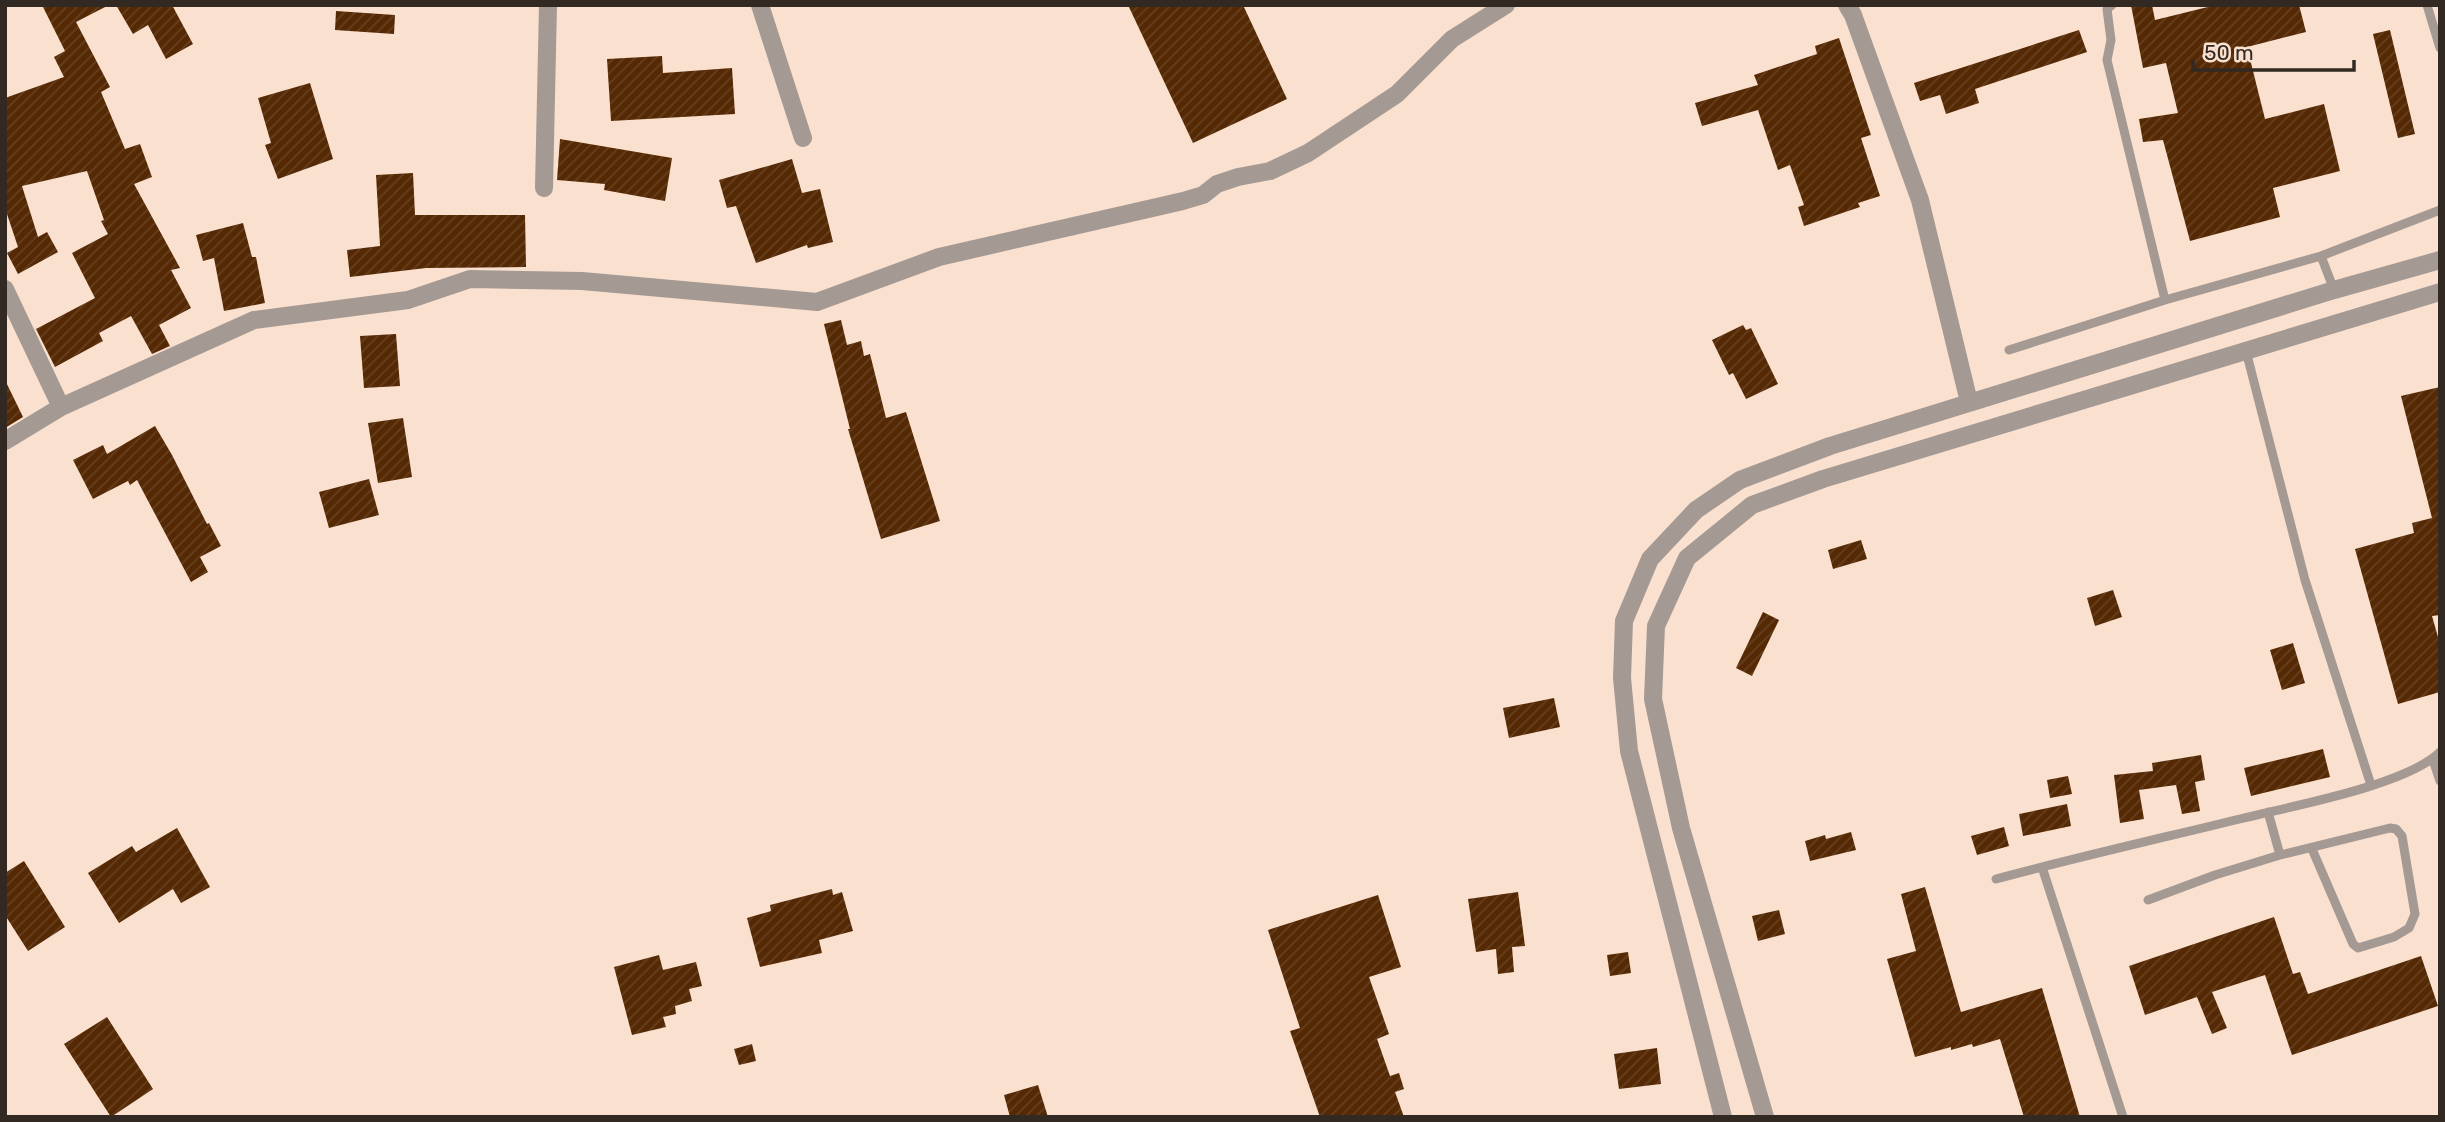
<svg xmlns="http://www.w3.org/2000/svg" width="2445" height="1122" font-family="Rubik,sans-serif">
<style>
.building{fill:url(#building-hatch)}
.lines{fill:none;stroke-linecap:round;stroke-linejoin:round}
.lane{stroke:#a49993;stroke-width:9}
.street{stroke:#a49993;stroke-width:18}
</style>
<defs>
<pattern id="building-hatch" width="6" height="6" patternUnits="userSpaceOnUse" patternTransform="scale(1.75)"><rect width="6" height="6" fill="#552904"/><path d="M-1 1l2-2M0 6l6-6M5 7l2-2" fill="none" stroke="#654020"/></pattern>
</defs>
<rect width="100%" height="100%" fill="#fae0cf"/>
<!-- building -->
<path class="building" d="M42 5H109L76 22 110 87 101 92 125 149 140 144 152 177 134 184 180 268 171 270 191 308 159 325 170 346 152 354 131 316 99 333 103 341 55 367 36 329 95 298 72 253 108 234 101 221 104 220 87 171 22 186 38 237 47 232 58 252 18 274 7 253 18 247 5 208V98L64 77 54 57 65 51Z
M116 5H172L193 44 166 59 148 25 133 34Z
M1128 5H1243L1287 99 1193 143Z
M2131 5H2152L2155 20 2216 5H2299L2306 32 2247 47 2265 119 2324 104 2340 171 2273 188 2280 217 2190 241 2163 140 2143 142 2139 119 2178 113 2166 63 2143 68Z
M336 11 395 15 394 34 335 30Z
M2079 30 2087 52 1975 89 1979 103 1946 114 1940 95 1920 101 1914 83Z
M2390 30 2415 134 2398 138 2373 34Z
M1839 38 1871 135 1861 138 1880 196 1858 203 1860 207 1804 226 1798 207 1804 205 1790 165 1778 170 1758 110 1702 126 1695 103 1758 85 1754 75 1817 54 1815 46Z
M662 56 663 73 732 68 735 114 611 121 607 59Z
M310 83 333 159 278 179 265 145 271 143 258 98Z
M560 139 672 158 665 201 604 190 605 184 557 180Z
M792 159 802 193 820 189 833 242 808 248 807 245 756 263 736 206 727 208 719 180Z
M413 173 415 215H525L526 267 426 268 350 277 347 250 380 246 376 175Z
M243 223 252 257H256L265 303 224 311 214 258 203 261 196 235Z
M841 320 847 345 861 341 864 356 870 354 886 418 906 412 940 521 881 539 848 429H850L824 324Z
M1743 325 1746 330 1751 328 1778 384 1746 399 1733 373 1729 375 1712 340Z
M396 334 400 386 364 388 360 336Z
M5 380 23 417 5 428Z
M2440 387V615L2432 616 2440 644V692L2398 704 2355 549 2414 533 2412 523 2432 518 2401 396Z
M403 418 412 477 378 483 368 423Z
M155 426 172 455 207 524 209 523 221 546 200 557 208 572 191 582 137 480 130 485 128 481 93 499 73 460 103 445 107 454Z
M369 479 379 515 329 528 319 492Z
M1861 540 1867 559 1833 569 1828 550Z
M2113 590 2122 617 2095 626 2087 598Z
M1763 612 1779 620 1752 676 1736 668Z
M2293 643 2305 683 2282 690 2270 650Z
M1554 698 1560 727 1509 738 1503 708Z
M2323 749 2330 777 2251 796 2244 768Z
M2201 755 2205 780 2195 782 2200 811 2182 814 2176 785 2139 790 2144 819 2120 823 2114 775 2153 771 2152 763Z
M2068 776 2072 794 2050 798 2047 780Z
M2067 804 2071 826 2023 836 2019 814Z
M2004 827 2009 846 1977 855 1971 836Z
M177 828 210 887 181 903 173 889 119 923 88 873 132 846 136 852Z
M1851 832 1856 850 1810 861 1805 841 1825 835 1826 839Z
M24 861 65 927 28 951 5 915V873Z
M1925 887 1961 1012 2042 988 2080 1117H2024L2000 1039 1973 1047 1972 1044 1951 1050V1047L1915 1057 1887 959 1916 951 1901 894Z
M832 889 833 895 842 892 853 931 819 940 822 953 760 967 747 918 771 911 770 905Z
M1518 892 1525 946 1512 947 1514 972 1498 974 1496 949 1476 952 1468 899Z
M1378 895 1401 967 1369 977 1389 1034 1377 1039 1390 1076 1399 1073 1404 1089 1395 1092 1404 1117H1320L1290 1031 1300 1028 1268 930Z
M1779 910 1785 934 1758 941 1752 916Z
M2274 917 2293 974 2300 972 2308 994 2421 956 2438 1006 2292 1055 2265 975 2212 992 2227 1028 2212 1034 2197 997 2145 1015 2129 966Z
M1628 952 1631 973 1610 976 1607 955Z
M659 955 663 970 696 962 702 986 689 989 692 1001 675 1006 676 1014 663 1017 666 1027 632 1035 614 967Z
M107 1017 153 1089 111 1117 64 1044Z
M752 1044 756 1061 739 1065 734 1049Z
M1657 1048 1661 1084 1619 1089 1614 1054Z
M1038 1085 1048 1117H1010L1004 1095Z"/>
<g class="lines">
<!-- lane -->
<path class="lane" d="M2112 5 2107 9 2111 40 2107 60 2165 300 2321 256 2334 290
M2427 5 2440 48
M2321 256 2440 210
M2009 350 2165 300
M2246 351 2305 580 2371 785
M2433 760 2440 781
M2268 812 2280 855 2390 828 2396 829 2402 836 2415 914 2409 928 2394 937 2358 948 2353 944 2312 849
M2042 867 2123 1117
M1996 879C2078 857 2162 838 2244 818 2292 806 2407 785 2440 752
M2148 900 2215 875 2280 855"/>
<!-- street -->
<path class="street" d="M760 5 803 138
M1847 5 1853 15 1920 200 1969 402
M544 188 548 5
M5 289 61 407 254 320 408 300 470 279 582 281 817 302 939 257 1183 201 1203 195 1217 184 1238 177 1270 171 1308 153 1397 94 1452 39 1506 5
M5 441 61 407
M1723 1117 1629 751 1622 678 1624 621 1650 559 1696 510 1740 480 1830 446 2334 290 2440 260
M1765 1117 1681 828 1653 699 1656 626 1687 558 1752 505 1823 479 2440 292"/>
</g>
<!-- border -->
<rect width="2445" height="1122" fill="none" stroke="#322923" stroke-width="14"/>
<!-- scale -->
<path d="M2193 60v10h161v-10" fill="none" stroke="#322923" stroke-width="3.5"/>
<text x="2204" y="60" font-size="21" fill="#322923" stroke="#fae0cf" stroke-width="5" paint-order="stroke">50 m</text>
</svg>
